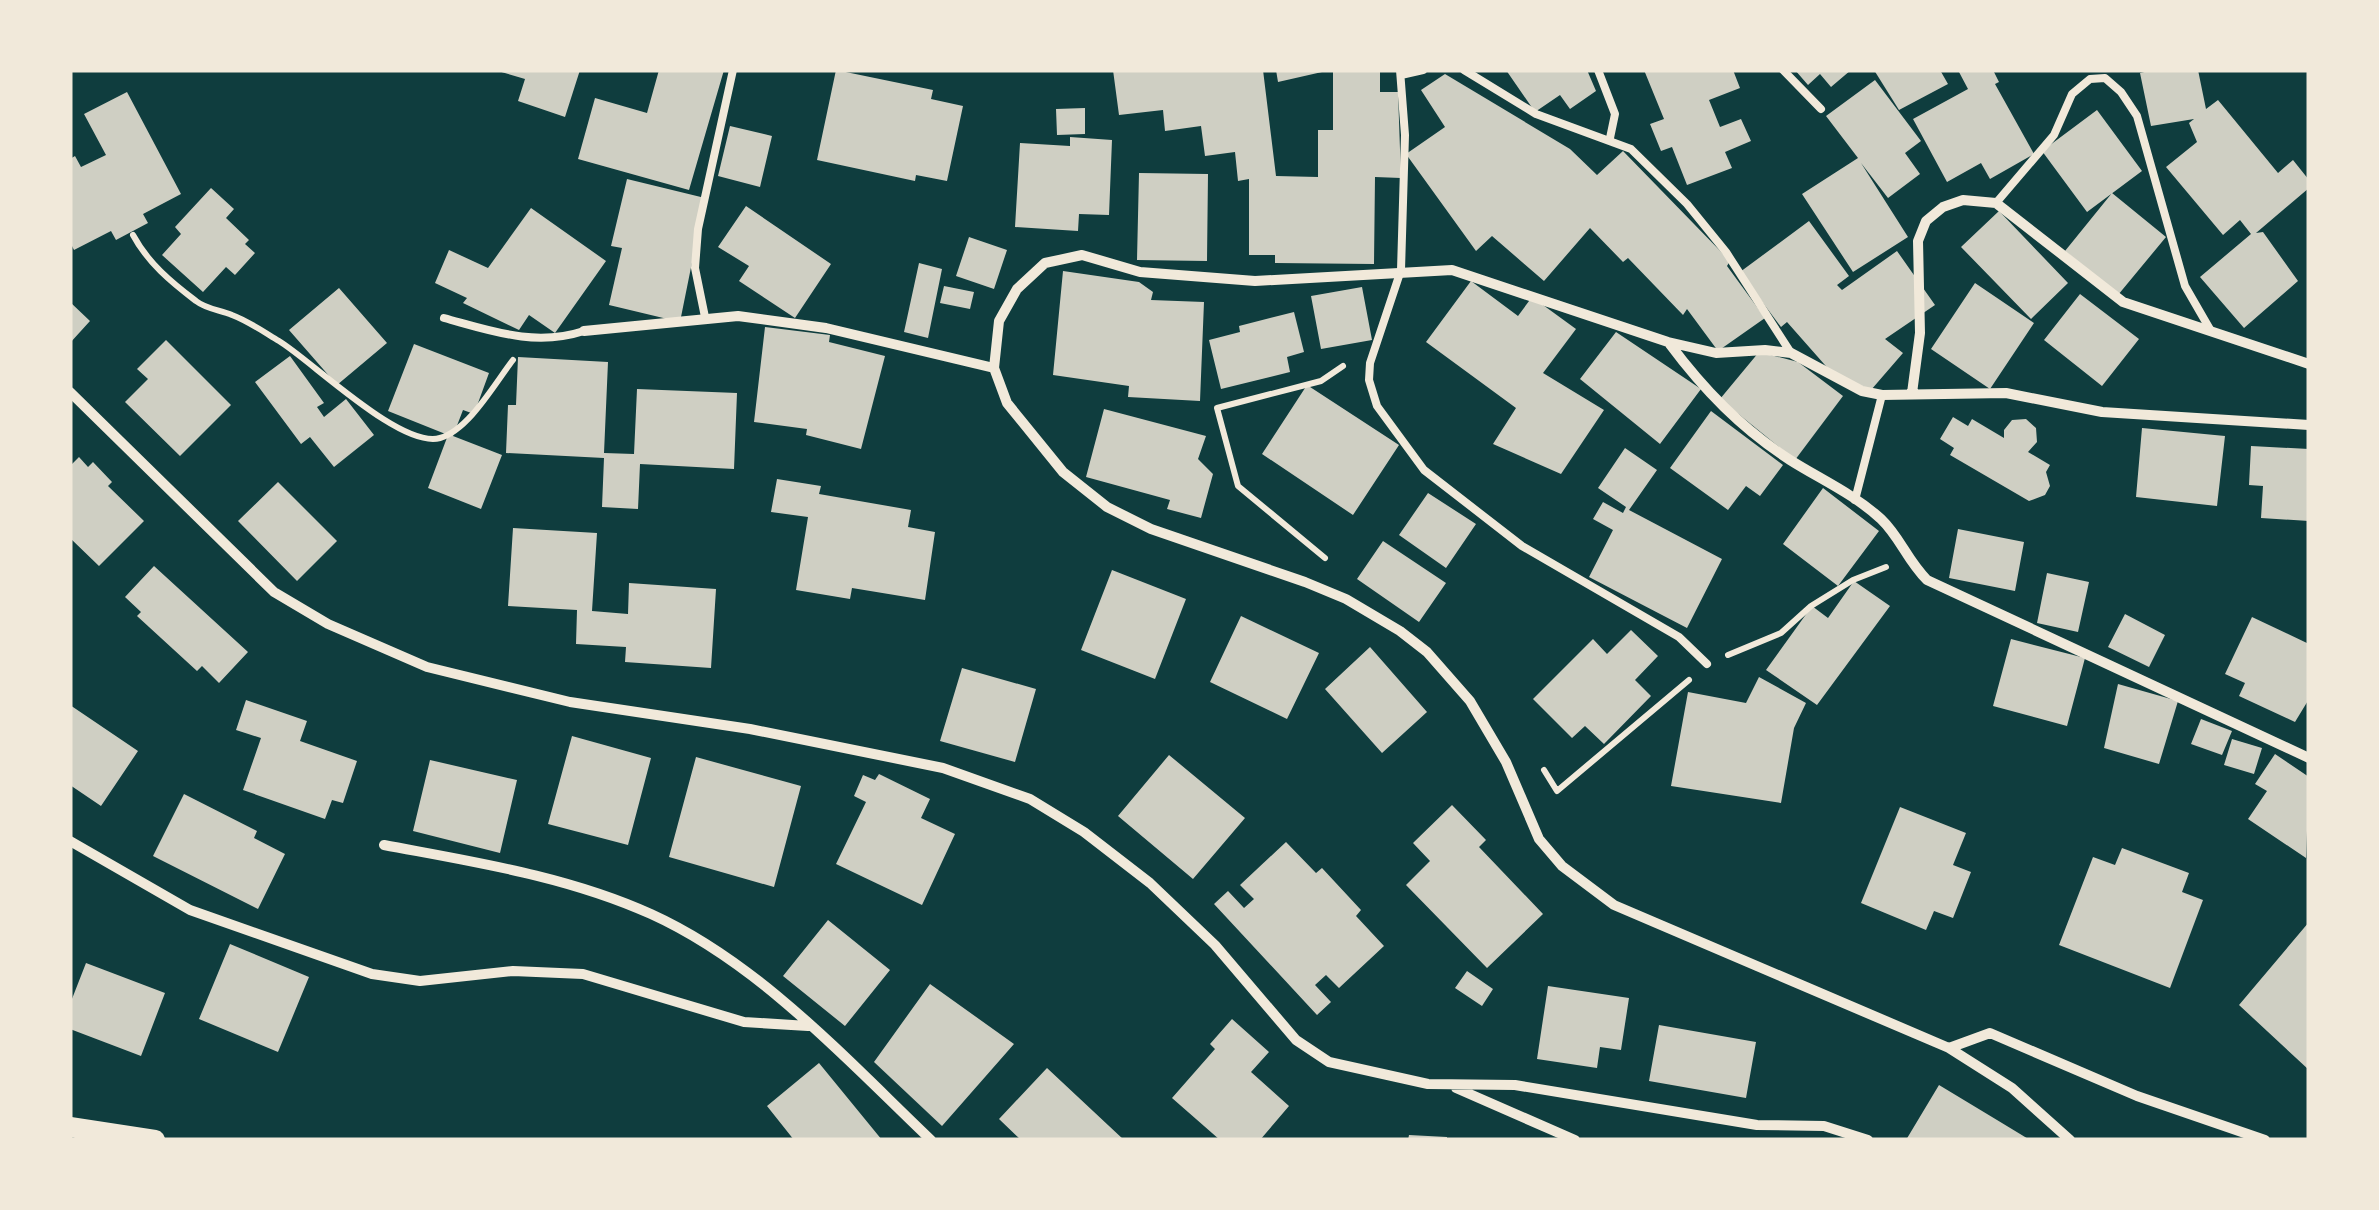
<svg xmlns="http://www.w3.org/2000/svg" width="2379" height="1210" font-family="'PT Sans',sans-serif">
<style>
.building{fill:#cfcfc3}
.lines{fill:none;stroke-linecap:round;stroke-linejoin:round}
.path{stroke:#f1e9da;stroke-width:6}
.service{stroke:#f1e9da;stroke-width:8}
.minor{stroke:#f1e9da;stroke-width:10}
.secondary{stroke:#f1e9da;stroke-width:20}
</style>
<rect width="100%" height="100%" fill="#0f3d3e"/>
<!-- building -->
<path class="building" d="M580 70 565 117 518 101 525 79 498 71Z
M659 70H724L689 190 578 159 595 98 647 113Z
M836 70 933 90 931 99 963 106 947 181 916 175 915 181 817 160Z
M1113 70H1263L1276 176 1318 177V130H1333V70L1380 71V92H1398L1401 178 1375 177 1374 264 1275 263V255H1249V179L1238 181 1235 152 1205 156 1201 126 1165 131 1163 110 1119 115Z
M1276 70H1322V72L1278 82Z
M1506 70H1587L1596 91 1570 109 1560 95 1535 112Z
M1644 70H1733L1740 88 1709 100 1720 127 1741 119 1751 141 1725 152 1732 168 1687 185 1672 147 1661 151 1650 124 1664 119Z
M1795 70H1851L1831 87 1820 74 1808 85Z
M1874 70H1940L1948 84 1899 110Z
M1964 70H1993L1999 82 1995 84 2034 154 1990 179 1981 163 1947 182 1913 119 1968 89 1959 72Z
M2153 70H2198L2206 109 2218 100 2278 173 2293 160 2309 180V188L2256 233 2263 232 2298 281 2244 328 2200 277 2251 234 2240 220 2223 235 2166 167 2197 142 2189 123 2194 119 2151 126 2140 73Z
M1445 74 1570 149 1597 175 1623 151 1730 261 1727 266 1765 318 1718 351 1687 309 1683 315 1628 258 1623 262 1590 228 1544 281 1492 236 1476 251 1406 154 1445 127 1421 90Z
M1875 80 1921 141 1905 153 1920 174 1888 198 1861 163 1908 237 1853 272 1802 194 1858 158 1826 116Z
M127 92 181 194 143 214 148 223 116 240 111 231 74 250 70 242V159L75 156 81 167 106 155 84 114Z
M1085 108V134L1057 135 1056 109Z
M2097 110 2142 171 2087 212 2042 151Z
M730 126 772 136 760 187 718 176Z
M1070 137 1112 140 1109 215 1079 214 1078 231 1015 227 1020 143 1070 146Z
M1139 173 1208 174 1207 261 1137 260Z
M627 179 705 198 680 322 609 305 622 248 611 246Z
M211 188 234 209 226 218 249 240 245 244 255 253 235 275 226 267 203 292 162 255 181 234 175 227Z
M2112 193 2166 237 2118 295 2065 251Z
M746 206 831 264 795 318 739 281 749 266 718 247Z
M531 208 606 261 555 333 529 315 519 330 463 303 467 298 435 283 449 250 488 268Z
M1999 211 2068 283 2031 319 1961 247Z
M1809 221 1849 276 1837 285 1842 290 1897 251 1935 305 1885 339 1903 353 1871 390 1832 373 1787 322 1781 327 1740 272Z
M969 237 1007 250 994 289 956 276Z
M919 263 942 269 928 338 904 332Z
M1063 271 1139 282 1153 292 1151 300 1204 302 1200 401 1128 397 1129 386 1053 375Z
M1471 281 1518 316 1532 297 1576 329 1543 373 1604 410 1561 474 1493 444 1516 408 1426 342Z
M1975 283 2034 323 1990 389 1931 349Z
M944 286 974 292 970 309 940 303Z
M1362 287 1372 340 1321 349 1311 296Z
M339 288 387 343 337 385 289 330Z
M2080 294 2139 339 2102 386 2044 340Z
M70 302 90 321 70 343Z
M1294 312 1304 352 1287 357 1290 372 1221 389 1209 340 1240 332 1239 326Z
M765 327 830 335 829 342 885 356 861 449 806 435 807 429 754 422Z
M1616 332 1701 389 1660 444 1580 379Z
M166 340 231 405 180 456 125 402 148 379 137 369Z
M414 344 489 373 474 414 463 410 453 436 502 455 481 509 428 488 448 435 388 411Z
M1759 352 1798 362 1843 396 1795 460 1720 399Z
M290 356 324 403 317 407 324 417 346 399 374 435 334 467 310 437 301 444 255 382Z
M518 357 608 362 604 453 634 454 637 389 737 393 734 469 640 464 638 509 602 507 604 458 506 453 508 405H516Z
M1307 385 1399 445 1353 515 1262 454Z
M1104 409 1206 436 1198 459 1213 474 1201 518 1167 509 1170 500 1086 477Z
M1711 411 1783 465 1760 496 1746 486 1728 510 1670 468Z
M1953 417 1968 426 1972 419 2004 438V430L2012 420 2026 419 2036 428 2037 442 2028 452 2050 465 2046 472 2050 486 2045 495 2029 501 1950 455 1954 448 1940 439Z
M2142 428 2225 436 2217 506 2136 497Z
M2251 446 2309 449V521L2261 518 2263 486 2249 485Z
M1625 448 1657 470 1629 510 1722 559 1687 628 1589 577 1613 530 1593 519 1603 502 1623 513 1626 507 1598 488Z
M79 457 88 467 93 462 112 482 108 486 144 521 99 566 70 538V466Z
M777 479 821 486 819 494 911 510 908 527 935 532 925 600 852 588 850 599 796 590 808 517 771 512Z
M278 482 337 541 297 581 238 521Z
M1823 488 1879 531 1838 586 1783 544Z
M1428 493 1476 524 1446 568 1399 535Z
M513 528 597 533 592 611 628 614 629 583 716 589 711 668 625 662 626 647 576 644 577 610 508 606Z
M1958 529 2024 542 2015 591 1949 578Z
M1383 541 1446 583 1419 622 1357 579Z
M154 566 248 652 219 683 202 666 197 671 137 616 141 612 125 597Z
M1112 570 1186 599 1155 679 1081 650Z
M2047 573 2089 582 2078 632 2037 623Z
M1854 581 1890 606 1817 705 1766 670 1812 606 1828 618Z
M2125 614 2165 635 2149 667 2108 647Z
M1241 616 1319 653 1287 719 1210 682Z
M2252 617 2309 644V699L2295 722 2239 696 2245 683 2225 674Z
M1631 630 1658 656 1635 680 1651 696 1604 744 1585 726 1572 738 1533 699 1593 639 1607 654Z
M2011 639 2085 658 2067 726 1993 706Z
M1370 647 1427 712 1382 753 1325 689Z
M962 668 1036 689 1015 762 940 741Z
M1759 677 1806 703 1794 728 1781 803 1671 786 1688 692 1746 703Z
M2118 684 2178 701 2159 764 2104 748Z
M246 700 307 721 300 741 357 761 343 803 332 800 325 819 243 790 261 738 236 730Z
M70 705 138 751 101 806 70 785Z
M2201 719 2232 731 2222 755 2191 744Z
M572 736 651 758 628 845 548 824Z
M2232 739 2262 748 2254 774 2224 765Z
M2275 754 2309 777 2306 858 2248 819 2267 791 2255 784Z
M1169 755 1245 818 1193 879 1118 816Z
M696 757 801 786 774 887 669 857Z
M430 760 517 780 500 853 413 831Z
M879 774 930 799 921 818 955 834 922 905 836 864 866 802 854 796 863 775 875 780Z
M184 794 257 831 254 838 285 854 258 909 153 856Z
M1452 805 1486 840 1479 847 1543 914 1487 968 1406 885 1430 861 1413 843Z
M1900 807 1966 833 1953 865 1971 872 1953 918 1934 911 1926 930 1861 903Z
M1286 842 1316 873 1322 868 1361 910 1356 916 1384 946 1339 988 1326 975 1315 985 1331 1002 1317 1015 1214 904 1228 891 1244 908 1254 899 1240 885Z
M2122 848 2189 873 2182 892 2203 900 2170 988 2059 945 2093 857 2115 865Z
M828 920 890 970 845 1026 783 976Z
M2309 922V1070L2239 1005Z
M230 944 309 977 278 1052 199 1019Z
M86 963 165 993 141 1056 70 1029V1004Z
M1467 971 1493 989 1482 1006 1455 988Z
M930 984 1014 1044 942 1126 874 1062Z
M1548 986 1629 998 1621 1050 1600 1047 1597 1068 1537 1059Z
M1232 1019 1269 1052 1251 1072 1289 1106 1260 1140H1220L1172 1098 1215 1049 1210 1044Z
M1659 1025 1756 1042 1746 1098 1649 1081Z
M819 1063 882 1140H794L767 1106Z
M1047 1068 1124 1140H1021L999 1119Z
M1939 1085 1997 1120 2030 1140H1906Z
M1409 1135 1447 1137V1140H1408Z"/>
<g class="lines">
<!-- path -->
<path class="path" d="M133 235C148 263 171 282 196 301 206 309 220 310 232 315 248 321 264 332 279 341 312 361 401 449 440 438 469 430 495 383 513 360
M1325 558 1238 486 1217 408 1321 381 1343 366
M1728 655 1781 633 1811 606 1853 580 1886 567
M1544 770 1557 791 1689 680"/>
<!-- service -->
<path class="service" d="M1400 70 1405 135 1401 270 1370 363 1369 380 1377 406 1424 470 1522 546 1679 637 1707 664
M1464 70 1536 114 1631 149 1687 204 1726 252 1791 353
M1598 70 1615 114 1610 138
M1783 70 1821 109
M1401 75 1423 70
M1996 203 2054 135 2072 94 2090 79 2105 78 2121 92 2137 116 2185 286 2211 331
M705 317 695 268 698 229 733 70
M444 318C492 331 535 347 584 331
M1855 500 1882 395"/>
<!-- minor -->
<path class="minor" d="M584 331 738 316 826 328 994 368
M1669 343C1704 390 1741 428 1790 460 1820 479 1854 494 1881 519 1900 537 1907 560 1927 580L2309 758
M70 392 274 592 328 624 427 667 570 702 750 729 943 768 1030 799 1084 832 1150 883 1215 945 1296 1040 1329 1062 1428 1084 1515 1085 1757 1125 1824 1126 1868 1140
M1912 393 1920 333 1918 241 1926 221 1943 207 1963 200 1996 203 2123 302 2309 364
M70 841 190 910 372 974 420 981 513 971 583 974 744 1022 808 1026
M384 845C474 862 567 876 651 914 759 963 846 1059 931 1140
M1949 1048 1990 1033 2137 1096 2265 1140
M1456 1088 1575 1140
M2070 1140 2012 1088 1949 1048 1614 905 1562 866 1539 839 1506 762 1470 701 1427 652 1400 631 1346 599 1305 582 1151 529 1107 507 1063 472 1007 403 994 368 999 321 1017 289 1045 263 1082 255 1140 272 1255 281 1452 270 1668 342 1716 353 1765 350 1791 353 1862 391 1882 395 2006 393 2102 412 2309 425"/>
<!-- secondary -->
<path class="secondary" d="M70 1127 155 1140"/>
</g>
<!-- border -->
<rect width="2379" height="1210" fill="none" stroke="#f1e9da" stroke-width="145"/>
</svg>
